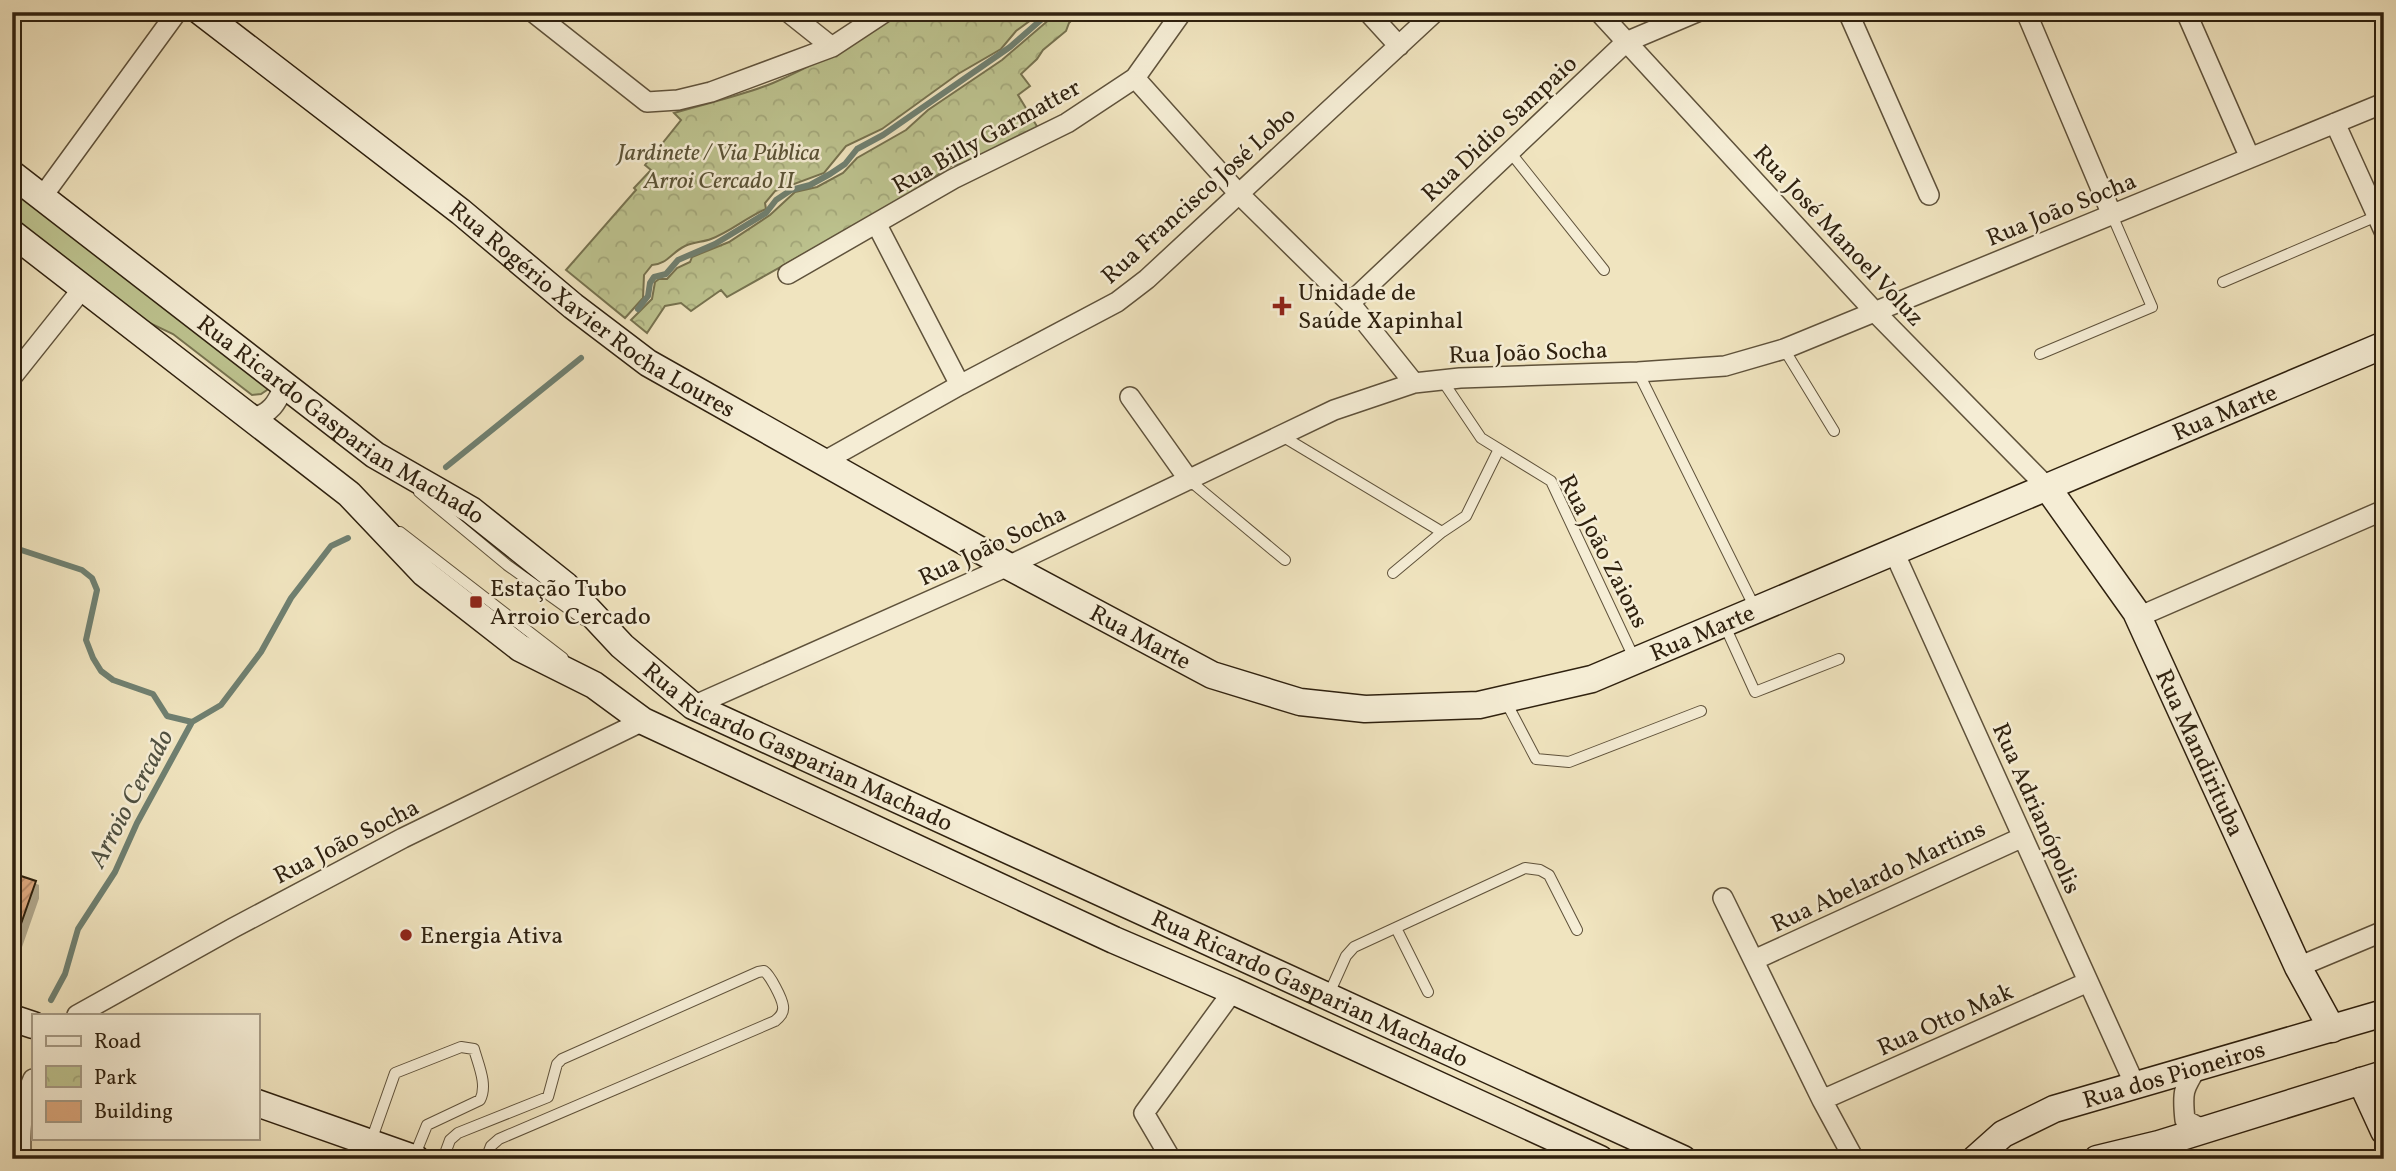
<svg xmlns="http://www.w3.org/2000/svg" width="2396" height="1171" font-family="Vollkorn,serif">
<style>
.grass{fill:#bdc38f;stroke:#76724f;stroke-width:2}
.park{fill:url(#park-crowns);stroke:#76724f;stroke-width:2}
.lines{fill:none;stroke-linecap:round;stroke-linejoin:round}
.stream{stroke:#6f8071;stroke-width:6}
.building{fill:url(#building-hatch);stroke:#2f210f;stroke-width:2;filter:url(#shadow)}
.lane-casing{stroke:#5f523b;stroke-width:12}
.street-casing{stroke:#5f523b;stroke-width:22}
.secondary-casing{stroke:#2f210f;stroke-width:29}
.lane{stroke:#f5edd5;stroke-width:10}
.street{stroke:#f5edd5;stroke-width:19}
.secondary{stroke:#f5edd5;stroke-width:26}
.poi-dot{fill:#8f2418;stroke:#f5edd5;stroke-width:2.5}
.labels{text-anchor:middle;stroke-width:5;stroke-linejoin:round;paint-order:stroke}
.street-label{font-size:24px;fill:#2f210f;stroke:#f5edd5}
.park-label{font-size:24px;font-style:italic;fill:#5a5235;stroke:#f5edd5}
.poi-label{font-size:24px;fill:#2f210f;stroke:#f5edd5;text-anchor:start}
.water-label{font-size:26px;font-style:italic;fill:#4f5040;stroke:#f5edd5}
</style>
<defs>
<pattern id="park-crowns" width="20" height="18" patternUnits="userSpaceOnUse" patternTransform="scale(1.75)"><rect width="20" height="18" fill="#bdc38f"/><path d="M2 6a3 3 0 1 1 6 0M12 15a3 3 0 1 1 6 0" fill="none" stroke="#a3a77a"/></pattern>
<pattern id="building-hatch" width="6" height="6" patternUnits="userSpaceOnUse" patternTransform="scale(1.75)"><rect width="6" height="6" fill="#dda97f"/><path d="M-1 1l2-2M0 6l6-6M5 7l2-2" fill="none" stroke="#b48966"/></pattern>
<filter id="shadow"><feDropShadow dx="6" dy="6" stdDeviation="0" flood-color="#0004"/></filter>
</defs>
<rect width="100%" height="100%" fill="#f0e4bf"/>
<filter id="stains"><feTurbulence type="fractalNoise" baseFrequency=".00286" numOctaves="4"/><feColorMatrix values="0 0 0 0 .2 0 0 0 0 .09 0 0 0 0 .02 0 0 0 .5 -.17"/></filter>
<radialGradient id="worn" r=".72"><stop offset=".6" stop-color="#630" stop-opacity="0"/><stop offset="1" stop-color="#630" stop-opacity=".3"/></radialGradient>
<!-- grass -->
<path class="grass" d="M12 189 267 387V390L261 394 252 395 173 334 137 317 12 220Z"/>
<!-- park -->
<path class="park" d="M900 12H1042L1016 31 1001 49 958 74 882 129 846 146 824 173 775 191 765 203 766 209C747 217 730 232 711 239 703 242 694 242 685 246 672 252 666 265 652 265L644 275 643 298 625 318 566 270 636 190 634 188 651 170 645 165 681 120 674 113C707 103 741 96 773 83 818 64 859 39 900 12Z
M1058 12H1079L1069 23 1066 31 1043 50 1037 59 1021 74 1030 86 1018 95 1038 128 962 164 953 165 893 204 727 297 721 290 691 311 681 303 665 306 647 333 631 320 652 299 655 282 659 279H667L677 268 690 262 692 257 729 242 770 215 795 192 817 187 843 173 857 158 906 130 928 110 1002 60Z"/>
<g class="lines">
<!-- stream -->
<path class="stream" d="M638 309 648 296 650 283 654 277 666 274 678 260 715 244 766 213 776 200 791 190 810 185 830 174 845 164 857 149 883 135 1010 47 1050 12
M446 467 581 358
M12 547 82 570 92 578 97 590 86 640 93 658 101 671 113 680 153 694 167 716 192 722
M51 1000 65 974 78 929 115 872 137 823 192 722 221 705 261 652 291 598 331 546 348 538"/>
</g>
<!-- building -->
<path class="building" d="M12 873 36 881 15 941H12Z"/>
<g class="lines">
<!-- lane casing -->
<g class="lane-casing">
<path id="lane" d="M1510 152 1604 270
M2223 282 2377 216
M1784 349 1834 431
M2040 354 2152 307 2112 215
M1638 372 1756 610
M1442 380 1481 438 1551 481 1635 660
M1282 436 1442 532
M1189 480 1285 560
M419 492 507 565 584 620
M400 532 563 658
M1393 573 1442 532 1466 516 1499 449
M1724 624 1755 692 1839 659
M1505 700 1536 759 1569 762 1701 711
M1396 928 1428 992
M1328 996 1346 956 1354 947 1525 868 1540 870 1549 875 1577 930
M371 1141 395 1073 461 1047 474 1049C478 1064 488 1085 480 1100L427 1125 414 1157
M443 1159 450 1140 458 1133 548 1097 557 1064 562 1059 758 972 764 971C770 975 782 998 783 1006 784 1013 780 1017 775 1021L499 1139 491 1146 486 1159"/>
</g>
<!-- street casing -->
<g class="street-casing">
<path id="street" d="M533 12 647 102 678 100 711 92 832 47 885 12
M788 12 832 47
M1368 12 1399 46
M1599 12 1875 312 2047 487
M1848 12 1929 195
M2026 12 2112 215
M2186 12 2250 158
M1135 78 1239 194 1350 303 1414 383
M2335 123 2384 231
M42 197 177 12
M877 225 960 385
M788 274 953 179 1067 123 1135 78 1182 12
M1350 303 1626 42 1697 12
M12 377 83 288
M1130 397 1189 480
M251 418C271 415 277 402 285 385
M823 462 960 385 1117 302 1147 279 1435 12
M1894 552 2135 1085
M2138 617 2384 510
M693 706 1008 566 1334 410 1414 383 1460 378 1638 372 1725 366 1784 349 2384 103
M1723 898 1822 1100 1854 1159
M1754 960 2023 837
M2298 967 2384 931
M77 1015 233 928 403 838 643 721
M2198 1066C2183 1089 2182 1092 2185 1120L2204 1130
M1822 1100 2088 982
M21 1159C20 1131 21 1105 33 1079
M1171 1159 1144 1113 1233 991"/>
</g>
<!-- secondary casing -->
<g class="secondary-casing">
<g id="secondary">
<path id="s1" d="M201 12 461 212 573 306 648 363 1008 566 1212 675 1300 702 1365 709 1479 705 1592 679 2384 345"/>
<path id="s2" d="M12 174 375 455 471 510 565 585 622 646 693 706 1683 1159"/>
<path d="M12 233 349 494 424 573 520 648 594 685 643 721 1114 940 1233 991 1600 1159"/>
<path id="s3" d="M2047 487 2136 612 2298 967 2332 1029"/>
<path d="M12 1018 33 1025"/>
<path d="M2361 1081 2384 1131"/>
<path d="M257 1103 416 1159"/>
<path id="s4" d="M1975 1159 2003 1134 2054 1109 2384 1013"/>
<path d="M2097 1159 2159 1144 2384 1074"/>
</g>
</g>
<!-- lane -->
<use href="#lane" class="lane"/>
<!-- street -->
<use href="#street" class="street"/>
<!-- secondary -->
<use href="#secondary" class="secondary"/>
</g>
<!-- markers -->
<g class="poi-dot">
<path d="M1278.5 295.5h7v7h7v7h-7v7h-7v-7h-7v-7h7z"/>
<rect x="469" y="595" width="14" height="14" rx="3.5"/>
<circle cx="406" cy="935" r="7"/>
</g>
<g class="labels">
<!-- street labels -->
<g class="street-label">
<text transform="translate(1499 128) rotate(-43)" y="8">Rua Didio Sampaio</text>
<text transform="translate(986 136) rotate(-29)" y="8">Rua Billy Garmatter</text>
<text transform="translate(1198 195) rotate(-42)" y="8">Rua Francisco José Lobo</text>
<text transform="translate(2061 209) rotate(-22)" y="8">Rua João Socha</text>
<text transform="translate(1839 235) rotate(47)" y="8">Rua José Manoel Voluz</text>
<text dy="8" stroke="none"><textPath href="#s1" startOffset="492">Rua Rogério Xavier Rocha Loures</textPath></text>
<text transform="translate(1528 352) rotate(-2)" y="8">Rua João Socha</text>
<text dy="8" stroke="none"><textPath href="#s1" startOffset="2287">Rua Marte</textPath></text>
<text dy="8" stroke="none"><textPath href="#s2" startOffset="411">Rua Ricardo Gasparian Machado</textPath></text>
<text transform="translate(992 545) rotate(-25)" y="8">Rua João Socha</text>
<text transform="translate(1604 551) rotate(63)" y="8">Rua João Zaions</text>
<text dy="8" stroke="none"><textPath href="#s1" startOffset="1720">Rua Marte</textPath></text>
<text dy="8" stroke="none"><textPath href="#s1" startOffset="1132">Rua Marte</textPath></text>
<text dy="8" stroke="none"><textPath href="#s2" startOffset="978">Rua Ricardo Gasparian Machado</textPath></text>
<text dy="8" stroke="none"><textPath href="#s3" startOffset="308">Rua Mandirituba</textPath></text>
<text transform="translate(2037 808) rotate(66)" y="8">Rua Adrianópolis</text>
<text transform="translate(346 841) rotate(-27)" y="8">Rua João Socha</text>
<text transform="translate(1878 876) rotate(-25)" y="8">Rua Abelardo Martins</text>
<text dy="8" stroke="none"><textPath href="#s2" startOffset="1545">Rua Ricardo Gasparian Machado</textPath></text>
<text transform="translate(1945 1019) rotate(-24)" y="8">Rua Otto Mak</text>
<text dy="8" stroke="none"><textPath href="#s4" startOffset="219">Rua dos Pioneiros</textPath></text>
</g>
<!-- park labels -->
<g class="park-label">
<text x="719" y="160">Jardinete / Via Pública<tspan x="719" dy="28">Arroi Cercado II</tspan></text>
</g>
<!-- poi labels -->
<g class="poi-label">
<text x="1298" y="300">Unidade de<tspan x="1298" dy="28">Saúde Xapinhal</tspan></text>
<text x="490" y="596">Estação Tubo<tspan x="490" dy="28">Arroio Cercado</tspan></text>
<text x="420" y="943">Energia Ativa</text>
</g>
<!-- water labels -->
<g class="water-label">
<text transform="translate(130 798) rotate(-62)" y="9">Arroio Cercado</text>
</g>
</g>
<!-- margin -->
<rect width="2396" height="1171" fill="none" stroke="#f0e4bf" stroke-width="42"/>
<rect x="14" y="14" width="2368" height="1143" fill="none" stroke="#2f210f" stroke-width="3.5"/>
<rect x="21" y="21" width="2354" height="1129" fill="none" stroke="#2f210f" stroke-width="2"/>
<!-- legend -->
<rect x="32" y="1014" width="228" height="126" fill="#f5edd5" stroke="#a69b86" stroke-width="2"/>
<rect x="46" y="1036" width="35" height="10" fill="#f5edd5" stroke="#a69b86" stroke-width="2"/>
<text x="94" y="1048" font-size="21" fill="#2f210f">Road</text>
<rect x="46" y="1066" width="35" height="21" fill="url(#park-crowns)" stroke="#a69b86" stroke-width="2"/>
<text x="94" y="1084" font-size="21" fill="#2f210f">Park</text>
<rect x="46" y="1101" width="35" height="21" fill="#dda97f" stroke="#a69b86" stroke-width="2"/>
<text x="94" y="1118" font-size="21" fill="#2f210f">Building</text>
<rect width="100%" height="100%" filter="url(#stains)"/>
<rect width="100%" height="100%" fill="url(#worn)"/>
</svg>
